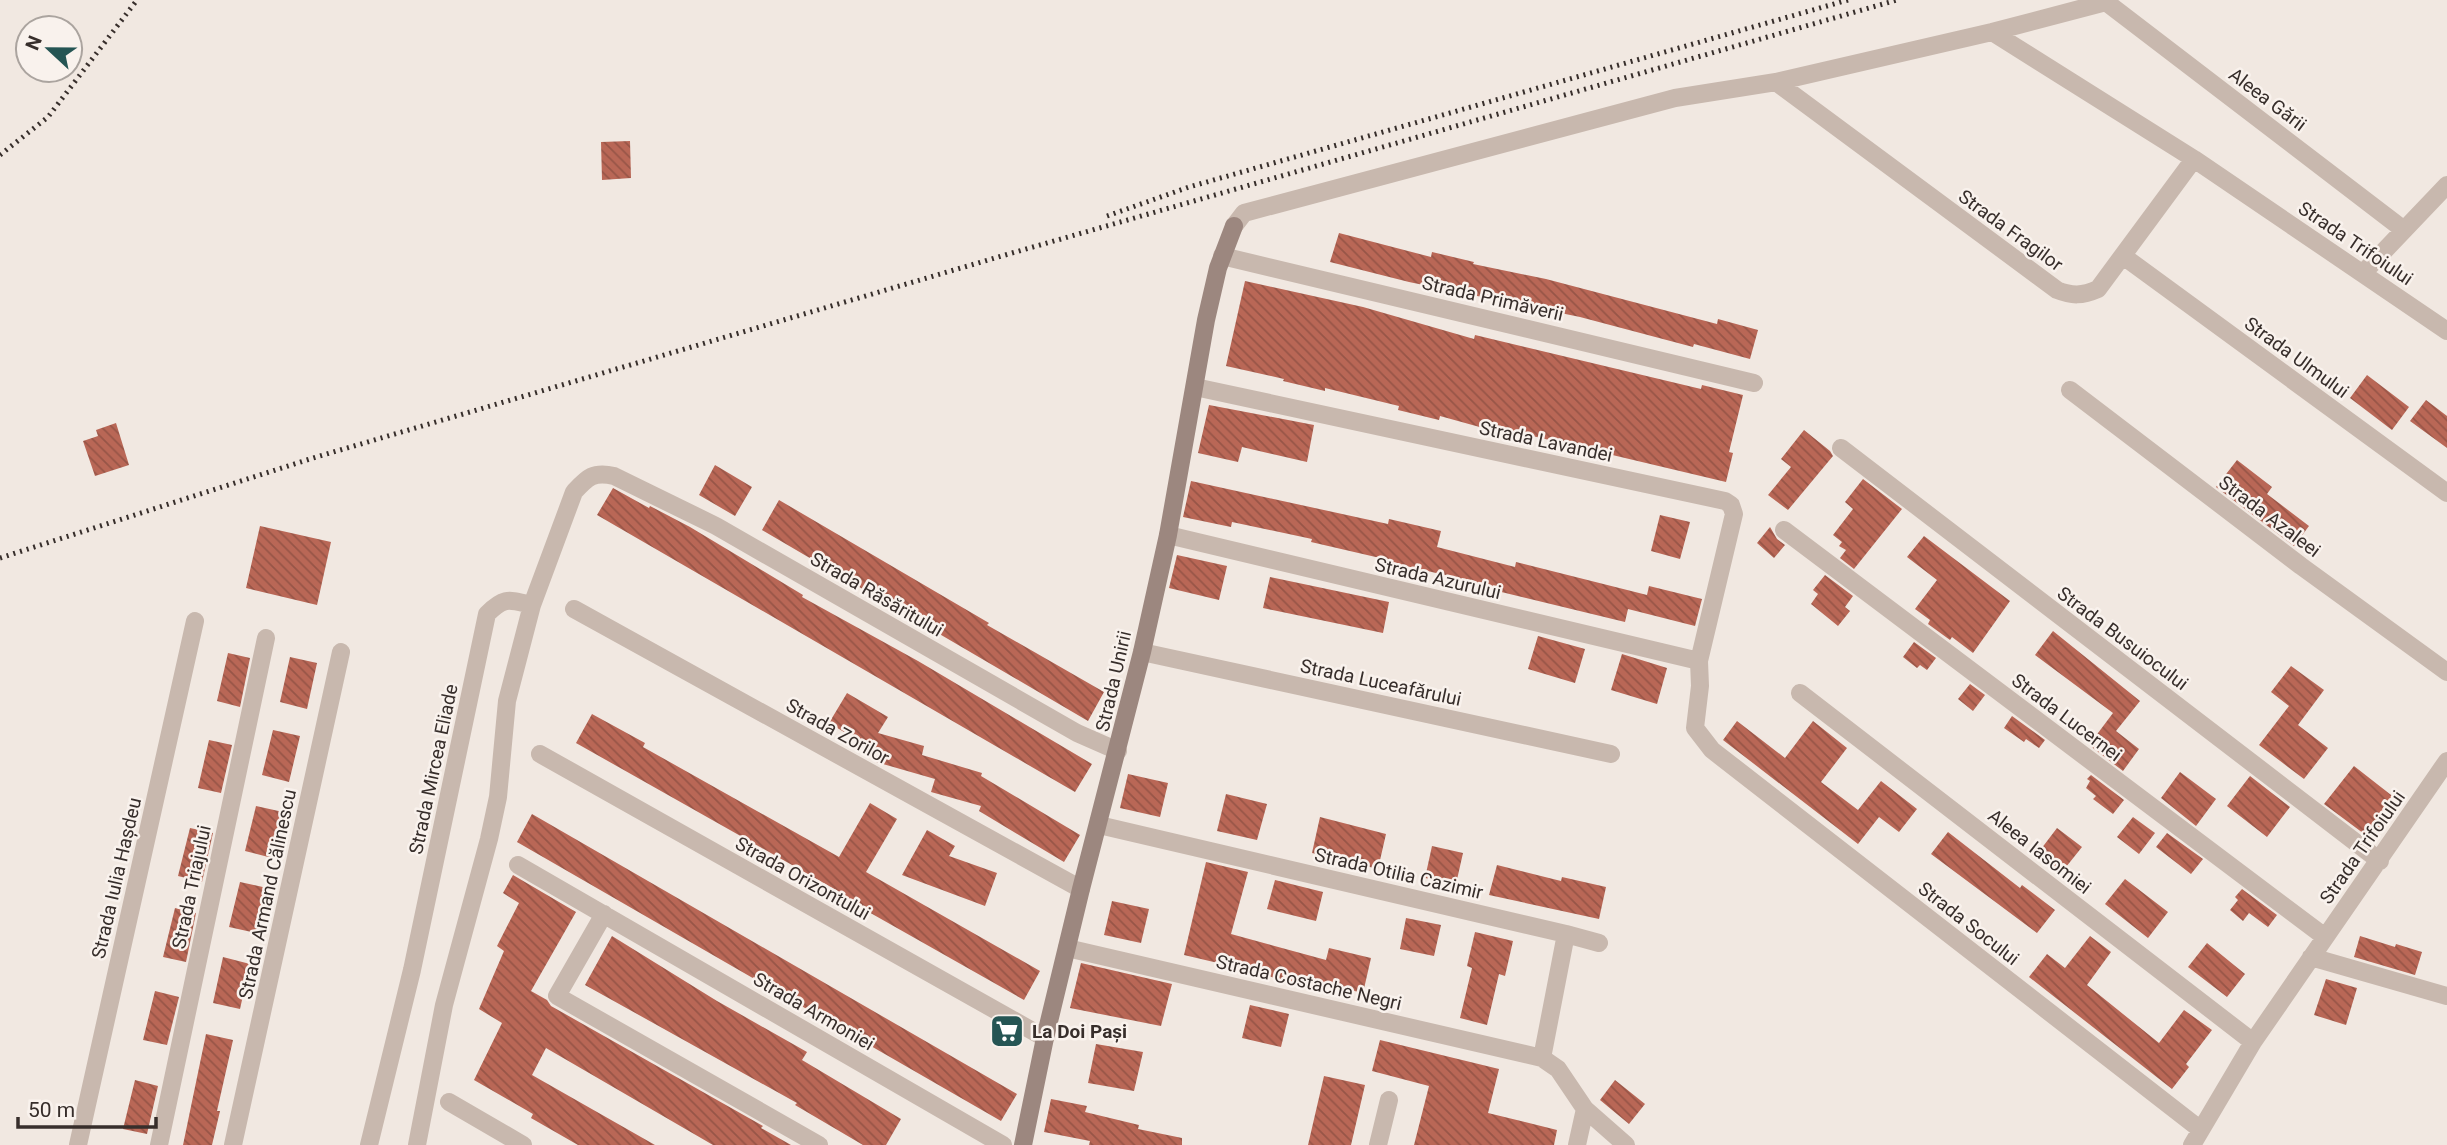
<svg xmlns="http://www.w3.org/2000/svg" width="2447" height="1145" font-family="Roboto,sans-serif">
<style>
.building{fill:url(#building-back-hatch)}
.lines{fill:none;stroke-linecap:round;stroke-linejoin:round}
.street{stroke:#c8b8ae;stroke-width:18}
.secondary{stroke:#9c877f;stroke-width:18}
.rail{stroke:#372e2b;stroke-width:5;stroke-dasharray:2 5;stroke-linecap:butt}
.labels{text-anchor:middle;stroke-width:5;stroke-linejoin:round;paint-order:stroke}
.street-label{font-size:19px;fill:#372e2b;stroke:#f9f2ed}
.poi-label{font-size:19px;font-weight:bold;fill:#372e2b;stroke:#f9f2ed;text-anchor:start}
</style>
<defs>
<pattern id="building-back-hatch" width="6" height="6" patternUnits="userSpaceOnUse" patternTransform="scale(1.75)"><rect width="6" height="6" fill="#b96756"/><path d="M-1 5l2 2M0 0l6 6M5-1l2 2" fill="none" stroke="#975547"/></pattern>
</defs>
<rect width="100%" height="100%" fill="#f1e8e1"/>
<!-- building -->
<path class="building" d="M630 141 631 178 602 180 601 142Z
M1339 233 1431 257 1432 252 1474 262 1473 264 1546 279 1717 324 1718 319 1758 330 1750 359 1694 344 1693 347 1580 317 1409 282 1330 262Z
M1245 281 1363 307 1474 339 1475 335 1701 389 1702 385 1743 395 1729 452 1733 453 1726 482 1495 427 1494 431 1440 416 1439 420 1398 410 1399 406 1325 388V391L1283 381 1284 379 1226 366Z
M2367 375 2409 407 2392 430 2350 398Z
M2426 400 2447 416V448L2410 421Z
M1209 405 1314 425 1307 462 1242 447 1238 462 1198 453Z
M116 423 129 465 95 476 83 441 98 436 96 430Z
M1804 430 1830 451 1833 456 1788 510 1768 495 1791 467 1781 459Z
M2237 460 2272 487 2267 494 2309 526 2294 546 2216 487Z
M715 465 752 487 735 516 699 495Z
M1863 479 1902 509 1854 569 1840 558 1846 550 1839 546 1842 542 1833 535 1853 509 1845 502Z
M1191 481 1388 524 1389 519 1441 531 1437 547 1515 567 1516 562 1647 595 1649 586 1702 599 1695 626 1628 609 1625 622 1448 579 1449 576 1380 560V558L1311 542 1312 539 1232 522 1231 527 1183 517Z
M613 488 649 508 650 506 690 527 803 595 802 597 918 661 1092 764 1075 792 597 515Z
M779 500 989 623 987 625 1104 692 1088 721 762 530Z
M1660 515 1690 522 1680 559 1651 551Z
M260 526 331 542 317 605 246 588Z
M1770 527 1777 539 1785 545 1774 558 1757 543Z
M1924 536 2010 601 1973 653 1952 637 1950 640 1928 624 1930 620 1915 609 1937 580 1907 557Z
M1177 555 1227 566 1219 600 1169 588Z
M1825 575 1853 596 1845 607 1850 611 1838 626 1811 604 1818 594 1813 590Z
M1270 577 1389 602 1383 633 1263 608Z
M2053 631 2140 701 2116 731 2139 749 2123 771 2089 745 2113 713 2035 655Z
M1538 636 1585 649 1575 683 1528 669Z
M1914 642 1936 658 1927 670 1920 665 1917 668 1903 657Z
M228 653 250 658 240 707 217 701Z
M1622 654 1667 668 1657 704 1611 690Z
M290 657 317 663 307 709 280 702Z
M2291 666 2324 690 2298 725 2328 748 2304 779 2259 745 2289 706 2271 692Z
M1970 684 1985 695 1973 711 1958 699Z
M847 693 888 717 878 733 924 746 922 755 982 773 981 776 1080 835 1064 862 979 811 981 806 931 792 935 779 876 762 879 753 829 723Z
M592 714 645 743 643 747 839 857 870 803 897 819 866 872 1040 971 1024 1000 844 898 845 895 576 743Z
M2012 716 2045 740 2039 748 2026 739 2024 742 2004 728Z
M1737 721 1785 758 1813 721 1847 748 1821 782 1858 810 1881 781 1917 809 1899 832 1879 817 1858 844 1723 740Z
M273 730 300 736 289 782 262 775Z
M209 740 232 745 221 793 198 788Z
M2354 766 2400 802 2371 839 2324 804Z
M2180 772 2216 799 2196 826 2161 798Z
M1128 774 1168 783 1160 817 1120 808Z
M2091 775 2124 800 2113 814 2093 799 2096 796 2086 788 2090 781 2087 779Z
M2250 776 2290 807 2267 837 2227 806Z
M1226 794 1267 804 1257 840 1217 831Z
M256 806 283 812 272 858 245 851Z
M532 814 1017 1094 1001 1121 517 842Z
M1320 817 1386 834 1378 869 1312 853Z
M2133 817 2155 833 2139 854 2117 837Z
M190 828 213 833 202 882 178 876Z
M2057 828 2082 847 2062 872 2038 853Z
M927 830 955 846 949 856 997 873 985 906 902 875Z
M1948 832 2020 888 2022 885 2055 910 2037 933 1931 854Z
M2167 833 2203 859 2191 874 2156 847Z
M1432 846 1463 853 1456 884 1425 878Z
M1206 862 1248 872 1231 934 1326 960 1329 948 1371 958 1363 993 1303 979 1301 986 1252 971 1184 955Z
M1497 865 1561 881 1562 877 1606 887 1599 919 1489 895Z
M513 875 576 912 531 991 547 1000 551 1006 763 1126 761 1128 791 1145H713L546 1048 532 1075 655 1145H578L531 1118 533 1114 474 1080 502 1023 479 1009 504 951 497 946 519 903 503 893Z
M2125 879 2168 912 2148 938 2105 904Z
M1275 880 1323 892 1316 921 1267 909Z
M240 882 267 888 256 933 229 927Z
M2242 889 2277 915 2268 927 2249 913 2243 921 2230 910 2238 900 2235 897Z
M1112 901 1149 909 1141 943 1104 935Z
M175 908 196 913 186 962 163 957Z
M1406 918 1441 925 1434 956 1400 949Z
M1475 932 1513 941 1505 976 1499 974 1487 1025 1460 1018 1472 968 1467 966Z
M612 936 717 1001 807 1052 802 1060 901 1119 886 1145H863L795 1105 797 1103 585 985Z
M2090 936 2111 952 2087 985 2159 1043 2184 1010 2212 1030 2186 1064 2189 1067 2172 1089 2029 977 2047 954 2065 968Z
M2360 936 2395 947 2396 944 2422 952 2415 975 2354 957Z
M2207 943 2245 974 2227 997 2188 967Z
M223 957 250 964 240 1009 213 1003Z
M1081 963 1172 984 1161 1026 1070 1008Z
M2326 979 2357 988 2346 1025 2314 1015Z
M155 991 179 997 167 1045 143 1040Z
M1250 1005 1289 1014 1281 1047 1242 1038Z
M206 1034 233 1040 217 1111H220L212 1145H183Z
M1380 1040 1499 1069 1488 1113 1557 1130 1554 1145H1414L1429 1086 1372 1071Z
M1096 1044 1143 1052 1134 1091 1088 1083Z
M1324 1076 1365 1085 1351 1145H1308Z
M135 1080 158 1086 147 1134 123 1129Z
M1615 1080 1645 1104 1629 1124 1600 1100Z
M1051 1099 1087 1106 1085 1112 1139 1125 1138 1129 1182 1138V1145H1089L1090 1141 1044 1132Z"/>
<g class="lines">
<!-- street -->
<path class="street" d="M1992 32 2194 159 2447 331
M1776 82 2057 290C2072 296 2082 296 2098 289L2194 159
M1234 226 1244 213 1675 98 1776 82 1992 32 2106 2 2404 230
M1222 256 1754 383
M2123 256 2447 493
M2364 272 2447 185
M1195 387 1725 501 1731 505 1734 514 1699 661 1700 686 1695 728 1712 750 2201 1130
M2070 390 2301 566 2447 672
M1841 448 2380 861
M1784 530 2325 937
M1168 535 1699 661
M574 609 1081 889
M1142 652 1611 754
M1800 693 2253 1042
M540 754 1045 1038
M1099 825 1566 934 1542 1058
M518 865 1003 1145
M604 914 557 996 819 1145
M1566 934 1599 943
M1067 948 1542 1058 1558 1069 1585 1109 1626 1145
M2311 957 2447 996
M449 1102 523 1145
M78 1145 195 621
M159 1145 266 638
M233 1145 341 652
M369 1145 412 970 487 614C505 596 509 600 532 605L574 492C587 478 593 471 614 476L716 526 1077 733 1118 751
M417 1145 444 1005 489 839 498 797 507 701 532 605
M1378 1145 1389 1100
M1577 1145 1585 1109
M2192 1145 2253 1042 2447 761"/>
<!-- secondary -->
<path class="secondary" d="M1023 1145 1045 1038 1081 889 1142 652 1168 535 1206 320 1218 268 1234 226"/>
<!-- rail -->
<path class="rail" d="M0 155 48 117 137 0
M1107 216 1189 187 1848 0
M0 558 313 458 1012 253 1897 0"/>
</g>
<!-- icons -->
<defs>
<g id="supermarket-square" transform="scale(1.75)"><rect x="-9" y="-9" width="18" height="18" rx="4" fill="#255554" stroke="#f9f2ed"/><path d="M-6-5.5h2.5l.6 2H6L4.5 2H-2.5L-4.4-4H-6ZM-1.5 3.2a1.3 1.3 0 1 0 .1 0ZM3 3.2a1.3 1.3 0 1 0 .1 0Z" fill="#fff"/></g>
</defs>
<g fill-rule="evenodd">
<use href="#supermarket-square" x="1007" y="1031"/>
</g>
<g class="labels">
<!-- street labels -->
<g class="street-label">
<text transform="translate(2268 99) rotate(37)" y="7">Aleea Gării</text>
<text transform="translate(2011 230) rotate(36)" y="7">Strada Fragilor</text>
<text transform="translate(2356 243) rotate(34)" y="7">Strada Trifoiului</text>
<text transform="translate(1493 298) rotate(13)" y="7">Strada Primăverii</text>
<text transform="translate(2297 357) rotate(36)" y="7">Strada Ulmului</text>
<text transform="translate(1546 441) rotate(12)" y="7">Strada Lavandei</text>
<text transform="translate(2270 516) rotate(37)" y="7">Strada Azaleei</text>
<text transform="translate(1438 578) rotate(13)" y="7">Strada Azurului</text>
<text transform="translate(877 594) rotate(30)" y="7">Strada Răsăritului</text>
<text transform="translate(2123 638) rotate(37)" y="7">Strada Busuiocului</text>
<text transform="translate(1113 681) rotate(-77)" y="7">Strada Unirii</text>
<text transform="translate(1381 682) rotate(12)" y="7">Strada Luceafǎrului</text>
<text transform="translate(2067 717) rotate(37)" y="7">Strada Lucernei</text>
<text transform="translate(838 731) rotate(29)" y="7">Strada Zorilor</text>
<text transform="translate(433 769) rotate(-78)" y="7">Strada Mircea Eliade</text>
<text transform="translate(2362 847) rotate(-55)" y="7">Strada Trifoiului</text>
<text transform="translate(2040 851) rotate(38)" y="7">Aleea Iasomiei</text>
<text transform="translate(1399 873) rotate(13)" y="7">Strada Otilia Cazimir</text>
<text transform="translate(116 878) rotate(-77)" y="7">Strada Iulia Hașdeu</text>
<text transform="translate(803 878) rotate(29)" y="7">Strada Orizontului</text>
<text transform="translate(191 887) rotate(-78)" y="7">Strada Triajului</text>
<text transform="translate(267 894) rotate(-78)" y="7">Strada Armand Călinescu</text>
<text transform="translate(1969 923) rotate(38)" y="7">Strada Socului</text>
<text transform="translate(1309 982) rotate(13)" y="7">Strada Costache Negri</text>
<text transform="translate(814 1011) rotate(30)" y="7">Strada Armoniei</text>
</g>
<!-- poi labels -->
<g class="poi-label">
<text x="1032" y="1038">La Doi Pași</text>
</g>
</g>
<!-- north arrow -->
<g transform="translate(49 49) rotate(292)"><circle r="33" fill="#f9f2ed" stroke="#aba49f" stroke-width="2"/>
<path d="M0-5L12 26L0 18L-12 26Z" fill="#255554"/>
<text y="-10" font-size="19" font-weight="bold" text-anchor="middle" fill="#372e2b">N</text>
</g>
<!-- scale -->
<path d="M18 1117v10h138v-10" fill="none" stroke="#372e2b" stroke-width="3.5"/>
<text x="28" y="1117" font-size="21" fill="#372e2b" stroke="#f9f2ed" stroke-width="5" paint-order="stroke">50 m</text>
</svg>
